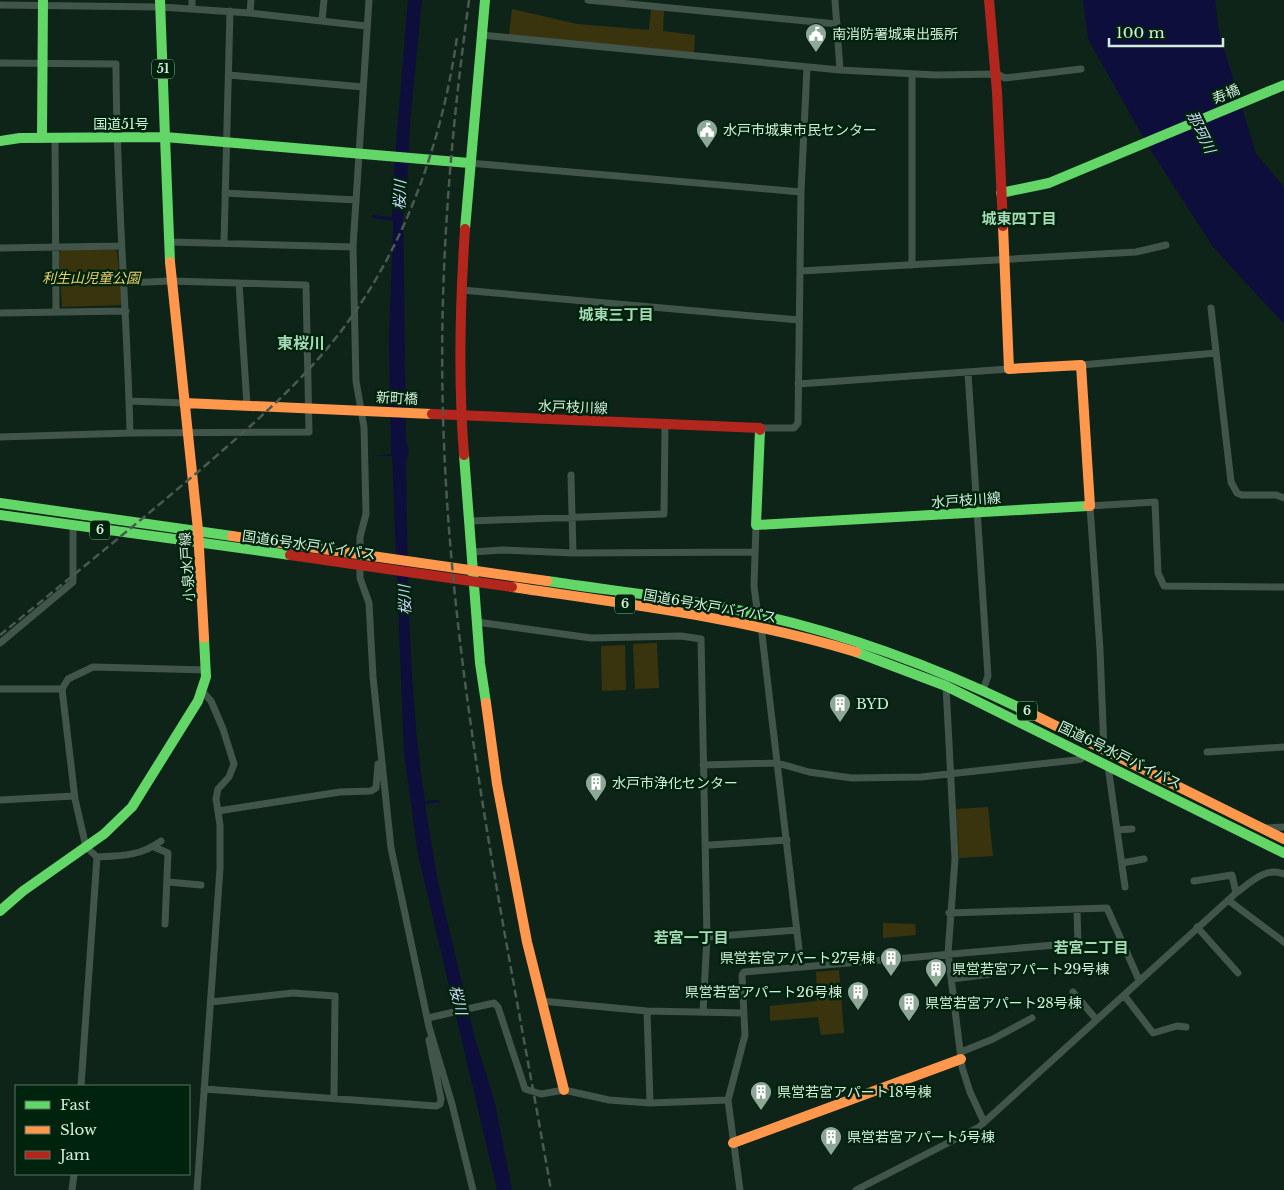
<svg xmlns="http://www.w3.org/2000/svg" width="1284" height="1190" font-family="'Libre Baskerville','Noto Sans JP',serif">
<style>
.green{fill:#3a340e}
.water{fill:#0d0e3b}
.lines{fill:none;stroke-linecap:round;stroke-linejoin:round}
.street{stroke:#42554a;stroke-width:7}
.fast{stroke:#63d668;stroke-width:10}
.slow{stroke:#ff974d;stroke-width:10}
.jam{stroke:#b3261e;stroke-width:10}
.rail{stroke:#4a5a50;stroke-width:2.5;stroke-dasharray:8 4;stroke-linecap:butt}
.labels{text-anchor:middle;stroke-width:5;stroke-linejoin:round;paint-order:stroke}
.shield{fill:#00230e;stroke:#94b09e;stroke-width:1}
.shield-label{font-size:12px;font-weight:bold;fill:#d3eddb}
.poi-label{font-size:14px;fill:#d3eddb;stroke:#00230e;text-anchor:start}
.street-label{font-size:14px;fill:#d3eddb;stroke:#00230e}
.park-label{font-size:14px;font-style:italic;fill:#ebd06c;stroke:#00230e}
.water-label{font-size:15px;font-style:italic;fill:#ccd5f8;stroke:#00230e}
.neighbourhood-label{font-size:15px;font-weight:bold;fill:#a5dab5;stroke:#00230e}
.quarter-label{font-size:16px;font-weight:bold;fill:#a5dab5;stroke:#00230e}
</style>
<rect width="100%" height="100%" fill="#0e2418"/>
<!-- green -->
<path class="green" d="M512 9 577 24 649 30 651 9 664 11 663 31 695 35 694 53 509 35Z
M62 250H115L117 252 123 305 62 307 59 253Z
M657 643 659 688 635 689 633 644Z
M625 645 626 690 602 691 601 646Z
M988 807 993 856 959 858 956 809Z
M883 923 915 924 916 935 883 938Z
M839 970 844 1033 821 1035 818 1017 770 1021V1006L817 1001 816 972Z"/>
<!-- water -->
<path class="water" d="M408 0H422L410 123 407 186 403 197 406 443 409 450 406 463C408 575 408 690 425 801L439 800 440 802 425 804 438 882 474 1035 495 1103 512 1190H497L418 854 404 753 392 456H373L391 454 389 335 393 231V221L372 218V215L392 217 394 169Z
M1083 0H1215L1219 32 1256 154 1284 187V324L1213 247 1150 149 1088 39Z"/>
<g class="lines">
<!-- street -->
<path class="street" d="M192 0V9
M369 0 353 247 356 381 364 427 366 514 360 537V578L369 603 373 677 391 848 429 1027 452 1104 473 1190
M588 0 837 24
M835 0 840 70
M0 5 161 7 250 13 366 26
M250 13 251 0
M322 20 324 0
M481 35 840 70 936 75 997 74 1005 78 1081 69
M0 63 116 64C116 187 127 310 130 433
M229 75 363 87
M55 137 56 311
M469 163 801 192
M225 193 356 200
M170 242 353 247
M224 242 230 11
M0 248 121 246
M912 265V74
M801 271 1136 252 1166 245
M239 283 247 405
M461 290 799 320
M1211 308 1231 482 1237 493 1242 495H1276L1284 498
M0 313 126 311
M1081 365 1216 353
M968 373 988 676 983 690
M798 384 1009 369
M129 401 185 403
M760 428H794L798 423 801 192 807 67
M0 437 130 433 309 432 306 285 171 281 124 283
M571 475 573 553
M471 521 664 514 665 425
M756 525 754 586 758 616
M473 552 502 550 573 553 755 552
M477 622 591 638 681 636 701 639 707 937 703 1012
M761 626 801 966
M0 643 73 582V526
M946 686 955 859 948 953 962 1067 970 1092 984 1122
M0 689H62
M1104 751 1100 650 1090 506 1155 502 1158 573 1164 586 1284 587
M1207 752 1284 747
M703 765 777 763 809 772 852 778 921 777 1076 760 1081 759 1085 753
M1108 766 1125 887
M0 800 74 796
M218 811 340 792 371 791 376 788 378 764
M1266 828 1284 827
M1117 830 1132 829
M161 841C141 856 121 856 97 857L86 847 75 799 62 689 68 679 93 667 207 670
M710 845 787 840
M154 847 168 853 165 924
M1122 863 1144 859
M1194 881 1232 875 1236 893
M168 882 201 885
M1228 900 1284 942
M949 913 1107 908 1139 980
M1197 927 1238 973
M707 937 797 930
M952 979 1006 972
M1073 992 1096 1019
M1124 995 1153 1033 1177 1026 1186 1027
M541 1001 647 1011 744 1013
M211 1002 293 993 335 996 334 1098
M647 1011 650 1103
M428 1018 494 1003 498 1007 525 1089 541 1094 564 1090 609 1100 650 1103 728 1100
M961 1052 993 1039 1032 1018
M81 1086 97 857
M204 1089 436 1106 440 1104 441 1099 429 1040
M72 1190 74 1174
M197 1190 220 869V825L216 799 218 789 229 777 234 764 223 729 211 701 203 692
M740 1190 728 1100 745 1035 742 975 744 972 1078 943 1077 910
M856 1190 979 1127 1236 893C1250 883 1266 866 1284 874"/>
<!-- fast -->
<path class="fast" d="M42 137 43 0
M0 141 20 138 165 137 160 0
M1001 193 1049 183 1284 85
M465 229 485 0
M170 262 165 137 469 163
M760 430 756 525 1088 506
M464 455 480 663 486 703
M0 503 232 536
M0 515 290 555
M547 581C612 591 678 597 742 611 843 632 939 668 1030 713
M856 652 946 686 1284 853
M0 911 23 891 104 834 132 807 198 701 206 677 204 638"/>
<!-- slow -->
<path class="slow" d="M1003 226 1009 369 1081 365 1090 506H1088
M170 262 198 530 204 638
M185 403 432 414
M232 536 547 581
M512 587C627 604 744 618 856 652
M486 703 497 784 527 942 564 1090
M1030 713 1284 839
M733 1143 961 1059"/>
<!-- jam -->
<path class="jam" d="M989 0 997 92 1003 226
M432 414 760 428V430
M464 455C458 380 460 304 465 229
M290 555 512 587"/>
<!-- rail -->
<path class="rail" d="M469 0C450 138 439 276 443 415 450 676 506 933 551 1190
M0 635C66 581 133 527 199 471 253 424 308 378 350 319 409 237 443 136 457 37"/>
</g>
<!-- icons -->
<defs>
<g id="civic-pin" transform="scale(1.125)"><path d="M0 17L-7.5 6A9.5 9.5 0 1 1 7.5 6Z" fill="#8ea797" stroke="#00230e"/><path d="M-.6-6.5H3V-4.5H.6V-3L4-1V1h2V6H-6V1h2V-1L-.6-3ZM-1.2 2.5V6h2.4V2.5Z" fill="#fff"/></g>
<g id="building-pin" transform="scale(1.125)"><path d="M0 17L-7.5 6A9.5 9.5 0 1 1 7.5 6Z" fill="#8ea797" stroke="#00230e"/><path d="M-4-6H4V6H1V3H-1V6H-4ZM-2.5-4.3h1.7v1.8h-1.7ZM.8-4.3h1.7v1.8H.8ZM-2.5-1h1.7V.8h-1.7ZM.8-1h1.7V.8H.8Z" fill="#fff"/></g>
</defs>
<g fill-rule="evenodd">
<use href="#civic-pin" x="816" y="34"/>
<use href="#civic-pin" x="707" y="130"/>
<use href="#building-pin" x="840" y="704"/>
<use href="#building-pin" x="596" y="783"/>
<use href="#building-pin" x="891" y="958"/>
<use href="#building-pin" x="936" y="969"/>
<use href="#building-pin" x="858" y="992"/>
<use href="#building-pin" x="909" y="1003"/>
<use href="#building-pin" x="761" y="1092"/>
<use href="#building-pin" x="831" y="1137"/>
</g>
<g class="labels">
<!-- shield labels -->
<g class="shield">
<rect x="152" y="59.5" width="22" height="19" rx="4"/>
<rect x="90" y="520.5" width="20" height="19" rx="4"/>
<rect x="615" y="594.5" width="20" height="19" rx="4"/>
<rect x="1017" y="701.5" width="20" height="19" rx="4"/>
</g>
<g class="shield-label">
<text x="163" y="73">51</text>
<text x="100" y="534">6</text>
<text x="625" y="608">6</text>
<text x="1027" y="715">6</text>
</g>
<!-- poi labels -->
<g class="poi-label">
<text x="832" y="39">南消防署城東出張所</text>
<text x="723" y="135">水戸市城東市民センター</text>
<text x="856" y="709">BYD</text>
<text x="612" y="788">水戸市浄化センター</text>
<text x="875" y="963" text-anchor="end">県営若宮アパート27号棟</text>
<text x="952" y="974">県営若宮アパート29号棟</text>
<text x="842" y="997" text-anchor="end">県営若宮アパート26号棟</text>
<text x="925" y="1008">県営若宮アパート28号棟</text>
<text x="777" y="1097">県営若宮アパート18号棟</text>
<text x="847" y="1142">県営若宮アパート5号棟</text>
</g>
<!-- street labels -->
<g class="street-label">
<text transform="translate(1226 94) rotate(-23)" y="5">寿橋</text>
<text x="121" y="129">国道51号</text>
<text transform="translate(397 398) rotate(3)" y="5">新町橋</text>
<text transform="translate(573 407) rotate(2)" y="5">水戸枝川線</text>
<text transform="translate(966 500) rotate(-4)" y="5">水戸枝川線</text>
<text transform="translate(309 545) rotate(8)" y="5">国道6号水戸バイパス</text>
<text transform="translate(187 567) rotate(-94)" y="5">小泉水戸線</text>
<text transform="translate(710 606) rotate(10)" y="5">国道6号水戸バイパス</text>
<text transform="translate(1120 755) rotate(26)" y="5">国道6号水戸バイパス</text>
</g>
<!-- park labels -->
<g class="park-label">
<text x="91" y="283">利生山児童公園</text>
</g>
<!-- water labels -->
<g class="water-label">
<text transform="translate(1201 132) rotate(64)" y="5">那珂川</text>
<text transform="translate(400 195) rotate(-88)" y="5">桜川</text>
<text transform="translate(405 600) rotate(-92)" y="5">桜川</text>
<text transform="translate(458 1000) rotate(76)" y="5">桜川</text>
</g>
<!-- neighbourhood labels -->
<g class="neighbourhood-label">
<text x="1019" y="224">城東四丁目</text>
<text x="616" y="320">城東三丁目</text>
<text x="691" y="943">若宮一丁目</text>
<text x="1091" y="953">若宮二丁目</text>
</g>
<!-- quarter labels -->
<g class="quarter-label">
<text x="301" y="349">東桜川</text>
</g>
</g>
<!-- legend -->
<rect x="15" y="1085" width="175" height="90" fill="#00230e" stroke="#547460"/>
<rect x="25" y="1101" width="25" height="8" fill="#63d668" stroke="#547460"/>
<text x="60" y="1110" font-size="15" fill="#d3eddb">Fast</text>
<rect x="25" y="1126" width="25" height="8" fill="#ff974d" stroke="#547460"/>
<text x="60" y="1135" font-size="15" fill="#d3eddb">Slow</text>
<rect x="25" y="1151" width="25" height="8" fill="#b3261e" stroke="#547460"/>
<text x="60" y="1160" font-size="15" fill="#d3eddb">Jam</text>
<!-- scale -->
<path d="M1109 38v8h114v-8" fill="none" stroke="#d3eddb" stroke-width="2.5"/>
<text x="1116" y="38" font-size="15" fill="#d3eddb" stroke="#00230e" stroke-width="4" paint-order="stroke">100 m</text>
</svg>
